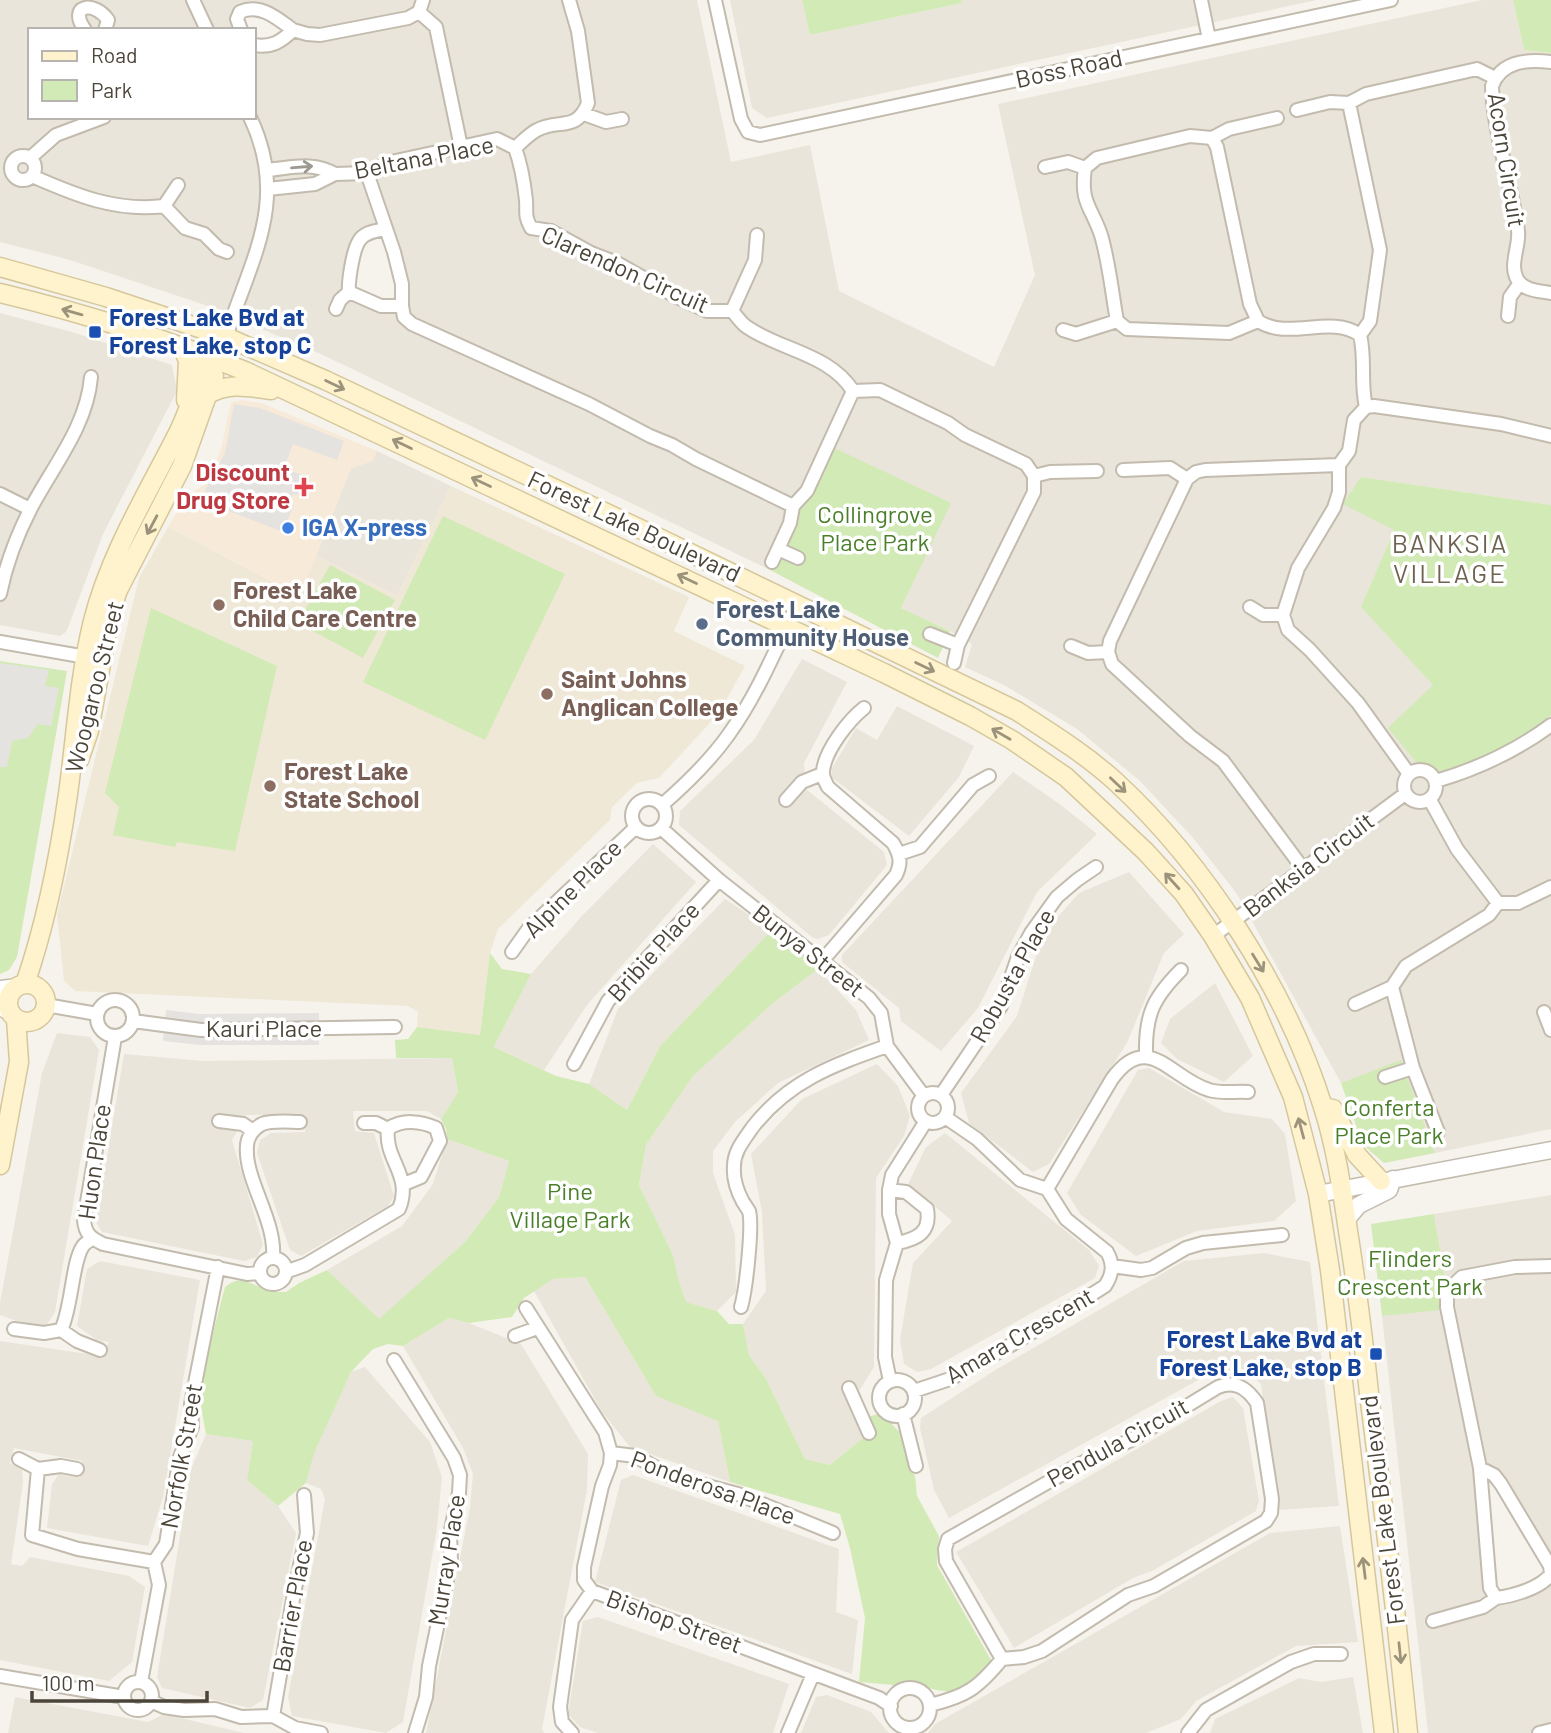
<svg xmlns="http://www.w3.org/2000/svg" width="1551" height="1733" font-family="Barlow,sans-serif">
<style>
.residential{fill:#eae5da;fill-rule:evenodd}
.commercial{fill:#f7ead8}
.education{fill:#efe8d6}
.green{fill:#d2eab5}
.parking{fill:#e5e3e0}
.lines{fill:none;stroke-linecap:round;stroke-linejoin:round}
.minor-casing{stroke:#c2bbae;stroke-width:16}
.tertiary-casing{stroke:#c2bbae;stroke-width:19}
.secondary-casing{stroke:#d6c79b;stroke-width:21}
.minor{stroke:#fff;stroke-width:12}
.tertiary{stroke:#fff;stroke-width:16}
.secondary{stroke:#fff3cd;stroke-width:18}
.oneway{stroke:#9c9892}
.oneway2{stroke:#9c937c}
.transit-dot{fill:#1a4fb4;stroke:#fff;stroke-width:2.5}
.health-dot{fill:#e0444e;stroke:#fff;stroke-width:2.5}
.shop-dot{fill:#3f7fe0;stroke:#fff;stroke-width:2.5}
.education-dot{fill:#8d6e63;stroke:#fff;stroke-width:2.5}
.service-dot{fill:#5c6f8a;stroke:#fff;stroke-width:2.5}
.labels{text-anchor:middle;stroke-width:7;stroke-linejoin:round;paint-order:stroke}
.street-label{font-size:24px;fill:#4b4439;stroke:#fff}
.transit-label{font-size:24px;font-weight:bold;fill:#164399;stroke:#fff;text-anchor:start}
.health-label{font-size:24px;font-weight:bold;fill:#be3a42;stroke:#fff;text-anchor:end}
.park-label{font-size:24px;fill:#4a7f2a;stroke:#fff}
.shop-label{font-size:24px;font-weight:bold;fill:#366cbe;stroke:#fff;text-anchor:start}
.education-label{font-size:24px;font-weight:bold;fill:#785e54;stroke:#fff;text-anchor:start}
.service-label{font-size:24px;font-weight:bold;fill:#4e5e75;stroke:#fff;text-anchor:start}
.neighbourhood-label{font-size:26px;letter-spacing:2px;fill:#6e6250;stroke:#fff}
</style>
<rect width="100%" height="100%" fill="#f6f3ec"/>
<!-- residential -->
<path class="residential" d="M0 0H697L731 162 810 145 839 291 994 367 1035 275 998 104 1482 0H1513L1524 50 1551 53V505L1361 477 1394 529 1362 606 1433 685 1522 740 1551 715V1129L1435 1153 1401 1061 1341 1083 1237 894 1194 839 1140 781 1077 729 1004 685 965 667 972 644 950 631 901 608 950 503 790 523 768 569 323 355 205 305 70 260 0 242ZM240 12 278 19 293 30 254 45V117H30V30H241ZM385 229 401 306 349 292 359 240Z
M730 0H802L810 35 962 3 961 0H1317L767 118 752 108Z
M0 313 72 332 172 365 177 391 103 534 69 625 66 632 60 636 0 625Z
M377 451 451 486 397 596 316 556 351 468 372 461Z
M802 659 847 682 804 763 806 789 884 852 887 865 829 935 818 939 813 938 679 825 680 811 754 740Z
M897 706 974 746 959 777 909 836 831 777 832 768 856 728 877 740Z
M1013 772 1061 805 1097 834 1037 892 978 1008 941 1051 901 1021 899 1008 842 962V955Z
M653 844 696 882 587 1005 544 1070 494 1047 531 974 581 917Z
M1129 872 1184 934 1164 953 1127 1043 1049 1164 1033 1172 969 1123 961 1093 1017 1016 1043 934 1079 893Z
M725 899 772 930 660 1046 627 1110 589 1084 618 1009Z
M818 969 856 1010 869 1040 778 1083 735 1122 713 1151V1173L735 1235 736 1292 717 1311 686 1302 678 1278 673 1255 639 1185 646 1145 693 1076 772 1004Z
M1215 983 1253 1056 1224 1082 1177 1059 1161 1043 1170 1019Z
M57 1033 90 1037 99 1050 55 1312 46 1326 22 1323 0 1315V1303L42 1073Z
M124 1054 204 1061 452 1058 458 1092 441 1119 427 1111H353L355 1131 374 1133 394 1196 388 1206 301 1256 290 1250 257 1153 260 1140 271 1133 305 1132V1115H246L232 1140 263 1244 257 1257 244 1261 102 1232 96 1222Z
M877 1064 898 1086 910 1116 904 1136 876 1178 874 1367 859 1391 868 1417 864 1437 830 1465 805 1459 765 1377 749 1355 743 1324 766 1291 762 1212 751 1154 802 1099Z
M1149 1068 1224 1112 1272 1119 1285 1134 1296 1201 1274 1221 1197 1231 1136 1256 1081 1215 1067 1193 1138 1070Z
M945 1133 1089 1250 1099 1266 1095 1278 931 1369 917 1372 904 1364 900 1339 913 1263 952 1221 908 1184 926 1147Z
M447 1139 509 1161 499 1197 465 1242 379 1320 327 1270 402 1226 433 1184Z
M1551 1195V1574L1501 1484 1481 1468 1496 1598 1551 1574V1733H1428L1382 1316 1441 1309V1295L1446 1285 1434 1214Z
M1264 1253 1310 1262 1339 1506 1277 1510 1261 1384 1246 1369 1209 1374 949 1518 934 1490 920 1428 921 1418 997 1369 1184 1261Z
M100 1261 200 1280 163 1497 148 1546 47 1528 52 1484 59 1474 80 1477 82 1461 14 1448 10 1463 22 1470 23 1483 11 1564 22 1566 30 1557 129 1576 145 1587 132 1662 109 1681 0 1660V1341L101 1356 109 1342 97 1340 77 1326 87 1269Z
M585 1277 656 1396 718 1420 730 1482 630 1447 602 1412 534 1291 553 1279Z
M449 1318 469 1323 521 1344 588 1454 587 1490 542 1729 544 1733H426L470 1507 473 1474 463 1448 403 1346Z
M365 1367 430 1442 442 1477 437 1528 403 1722 386 1733 292 1716 288 1697 325 1499 321 1489 306 1483 313 1453 351 1372Z
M1233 1397 1243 1408 1259 1501 1256 1511 1152 1571 1133 1578 1014 1648 956 1552 1221 1401Z
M206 1434 253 1441 247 1480 278 1506 296 1533 263 1700 250 1708 162 1688 157 1677 191 1469Z
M633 1475 839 1549 836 1612 858 1620 852 1674 595 1582 621 1480Z
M1340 1526 1358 1642 1296 1646 1196 1701 1181 1719 1146 1733H928L935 1724 1270 1533Z
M598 1617 789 1684 773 1733H598L580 1727 568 1714 583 1621Z
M1353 1677 1363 1733H1210L1215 1719 1299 1678 1321 1682Z
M827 1695 871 1712 889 1733H801L816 1697Z
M15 1697 148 1722 164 1714 244 1733H8Z"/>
<!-- commercial -->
<path class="commercial" d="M244 400 264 404 377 451 373 461 351 468 300 596 168 527 186 497 204 485 221 450 231 402Z"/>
<!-- education -->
<path class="education" d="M451 486 689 597 674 631 745 666 725 702 708 725 659 778 637 783 612 807 610 820 498 929 490 953 480 1035 417 1027 418 1012 408 1006 75 991 64 981 57 915 139 578 168 527 299 596 316 556 397 596Z"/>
<!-- green -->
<path class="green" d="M802 0H961L962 3 810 35Z
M1513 0H1551V53L1524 50Z
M828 445 951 503 901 608 950 631 938 658 768 569Z
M1361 477 1551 505V715L1522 740 1461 768 1437 771 1417 763 1388 728 1433 685 1361 607 1394 530 1343 504Z
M443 516 565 574 485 740 363 682Z
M330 565 395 600 363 658 298 623Z
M151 608 277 666 235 851 177 842 175 847 113 835 119 807 105 793Z
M0 661 67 671 17 957 9 970 0 974Z
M772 930 818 969 772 1004 693 1076 646 1145 639 1185 673 1255 678 1278 686 1302 717 1311 729 1324H743L749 1355 765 1377 805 1459 830 1465 864 1437 868 1417 878 1414 889 1421 902 1435 915 1476 917 1496 939 1536 937 1565 991 1660C968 1706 942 1691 903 1681L894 1685 859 1682 865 1618 850 1548 840 1514 730 1482 718 1421 656 1396 585 1277 553 1279 524 1298 512 1317 469 1323 449 1318 403 1346 388 1344 373 1349 351 1372 314 1453 306 1483 278 1506 247 1480 253 1441 206 1434 198 1390 225 1287C242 1273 250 1285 268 1290 274 1292 280 1292 286 1292L299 1283 327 1270 379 1319 465 1242 499 1197 509 1161 447 1139 446 1129 441 1119 458 1092 452 1058H396L395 1040 408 1039 417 1027 480 1035 490 953 502 969 531 974 494 1047 556 1076 589 1084 627 1110 660 1046Z
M1401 1060 1435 1153 1384 1163 1363 1145 1341 1083Z
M1434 1214 1446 1285 1441 1295V1310L1382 1316 1371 1224Z"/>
<!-- parking -->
<path class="parking" d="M234 404 260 408 344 441 337 460 293 444 284 468 305 476 297 495 293 494 290 503 294 505 283 532 200 500 225 453Z
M0 663 49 670 45 686 59 688 51 726 38 724 28 738 12 741 7 767H0Z
M166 1010 200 1014 319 1013V1045H200L163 1041Z"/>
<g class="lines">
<!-- minor casing -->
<g class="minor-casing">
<path id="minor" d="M193 0 207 30
M715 0 741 119 748 132 760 135 1391 0
M1201 0 1209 39
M419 12 436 27 461 147
M85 30C67 5 94 0 108 20L105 30
M241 30 237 19 240 12C260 3 277 18 293 30 281 42 271 48 254 45
M293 30 307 34 320 35 408 18 419 12 423 0
M1551 62C1527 59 1501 61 1492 86 1493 131 1512 185 1518 231 1520 246 1509 264 1517 279 1524 291 1539 291 1551 293
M1349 103 1380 250 1370 321 1360 335
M1297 110 1330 102 1349 103 1366 94 1477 69 1495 78
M584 114 606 122 622 119
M1190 136 1212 138 1217 147 1250 304 1258 321 1229 333 1127 329 1117 321C1112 293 1109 262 1101 235 1091 206 1080 203 1085 168L1097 158Z
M1212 138 1229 129 1277 118
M515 148C521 164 524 182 526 200 527 213 524 215 531 228L551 231 591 253 617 263 677 297 707 311H732C737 316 741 323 747 327 780 350 830 354 853 391L807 491 793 506 790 523 772 562
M515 148C522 142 529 134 537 130 559 118 576 133 588 103L578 31 569 0
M11 168a12 12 0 1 1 24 0a12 12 0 1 1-24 0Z
M30 158 56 135 104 117
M1045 167 1068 162 1085 168
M266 170C292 168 312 161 335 174
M367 173 394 252 402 284V306L404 317 412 324 589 404 650 436 672 445 696 459 793 506
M32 176C75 195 116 212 164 206
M178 185 164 206 185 228 204 234 219 249 227 252
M268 189 315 184 335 174 367 173 391 162 497 139 515 148
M385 229C376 231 364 232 359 241 353 250 348 281 349 292L381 306H402
M336 309 340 300 349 292
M732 311 755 260 757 235
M1508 316 1510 297 1520 283
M1258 321C1289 341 1330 314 1360 335 1366 359 1360 382 1366 407
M1063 330 1076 334 1117 321
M226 337C251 258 290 201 250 117
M853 391 880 390 948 423 965 435 1026 464 1034 476V492L958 645 954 663
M1123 470 1170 468 1187 479
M1034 476 1050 472 1097 471
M0 494 30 509
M778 549 798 558
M0 594C6 564 17 535 31 508 53 466 87 426 91 377
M1250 607 1263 615H1283
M930 634 958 645
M0 642 86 657
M1071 646 1088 653 1108 652
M1404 786a16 16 0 1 1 32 0a16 16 0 1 1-32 0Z
M1409 774 1358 703 1310 650 1288 630 1283 615 1298 568 1334 508 1339 492V465L1349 451 1354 420 1366 407 1374 406 1501 424 1551 436
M1436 781C1477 769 1516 751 1551 725
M632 816a17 17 0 1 1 34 0a17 17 0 1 1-34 0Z
M786 800 802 782 822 774
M1430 800 1457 849 1498 903H1518L1551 887
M662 805C686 784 710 761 729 734 757 695 776 649 797 605
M661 828 719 880 869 998 881 1013 887 1046 924 1096
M899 854 920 847 973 785 989 776
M1304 870 1223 761 1190 736 1112 664 1108 652 1110 641 1187 479 1196 472 1205 470 1339 465
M1213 936 1405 794
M512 952 529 928 635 828
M822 961 896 875C902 862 900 855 893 843L828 787C825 781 822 776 823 771 825 750 849 720 864 708
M97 1018a18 18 0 1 1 36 0a18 18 0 1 1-36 0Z
M1355 1004 1392 987
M46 1005 97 1014
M1544 1012 1551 1030
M133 1021 201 1030 395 1027
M115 1037 84 1220C85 1234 91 1238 103 1244L247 1274 259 1273
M1146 1055C1145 1015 1153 998 1181 970
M574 1064 608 1001 719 880
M1385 1077 1413 1068
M918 1108a15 15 0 1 1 30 0a15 15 0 1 1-30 0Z
M941 1095 1001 1006 1018 957 1031 933 1057 897 1077 880 1096 867
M219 1121 243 1124 253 1131
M364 1123H376L388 1129
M1438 1132 1413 1068 1392 987 1406 966 1489 915 1498 903
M1047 1189 1112 1079C1148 1029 1171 1079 1209 1090 1221 1094 1235 1091 1248 1092
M889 1190 906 1192 927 1209C931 1232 918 1239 897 1243
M273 1257C276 1220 244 1179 247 1146 247 1137 254 1128 262 1124 273 1120 289 1122 300 1122
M260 1271a13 13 0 1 1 26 0a13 13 0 1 1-26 0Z
M1112 1266 1141 1270 1152 1268 1186 1248 1203 1243 1282 1235
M1551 1266 1515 1267 1462 1277 1447 1291V1307L1480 1468 1490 1588 1496 1598C1513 1596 1541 1588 1551 1574
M288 1271 305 1265 399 1209C413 1175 384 1160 388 1129 402 1119 421 1121 436 1128L440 1141 421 1177 404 1184
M741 1307C746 1290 753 1226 749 1211 748 1210 744 1203 743 1202 737 1191 733 1178 734 1166 734 1151 744 1140 752 1128 788 1081 833 1065 887 1046
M526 1308 605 1432 611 1453 635 1456 673 1477 738 1494 833 1533
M14 1329 44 1333 61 1330C72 1308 72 1261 83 1246 85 1243 89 1241 92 1239
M61 1330 77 1341 100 1350
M515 1336 537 1328
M394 1360 454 1458 460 1475 459 1493 450 1534 451 1561 429 1666 426 1697 415 1733
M879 1398a18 18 0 1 1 36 0a18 18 0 1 1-36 0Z
M890 1381 885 1357 886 1280 897 1243 889 1214V1190L892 1175 926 1121
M849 1388 869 1433
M914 1391 950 1379 1018 1341 1105 1286C1113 1274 1114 1264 1107 1252L1066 1219 1047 1189 1020 1180 977 1139 945 1117
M903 1414 916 1466
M611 1453 610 1465 602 1486 584 1567V1580L592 1591 879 1698 891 1706
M19 1459 38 1469 61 1466 77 1469
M1480 1468 1494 1475 1501 1484 1550 1566 1551 1574
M38 1469 32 1535 78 1549 154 1562
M1433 1621 1483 1607 1496 1598
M0 1676 124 1697
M141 1682 159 1585 154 1562 166 1544 180 1457 192 1427 191 1404 218 1267
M124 1696a14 14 0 1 1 28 0a14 14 0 1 1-28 0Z
M890 1708a20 20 0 1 1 40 0a20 20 0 1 1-40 0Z
M151 1701 164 1707 184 1710 215 1709 241 1717 273 1716 295 1728 321 1733
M930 1705C967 1696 978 1688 1002 1659L1024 1657 1042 1651 1128 1595 1154 1586 1266 1521 1271 1513 1272 1499 1257 1403C1247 1388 1235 1380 1218 1387L1131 1440 1080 1464 948 1539 945 1549 946 1561 1002 1659
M273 1716 294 1593 307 1533 304 1495
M572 1733 562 1722 560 1707 572 1620 592 1591
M788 1733 813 1674
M1188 1733 1206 1710 1291 1662 1314 1654H1341
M1539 1733 1551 1730"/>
</g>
<!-- tertiary casing -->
<g class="tertiary-casing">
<path id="tertiary" d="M0 989 18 987
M0 1007 10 1012
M1318 1194 1551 1150
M1346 1220 1359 1205 1389 1190 1393 1179"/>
</g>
<!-- secondary casing -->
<g class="secondary-casing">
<path id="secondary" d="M0 267 106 297 226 337 325 380 655 536 1017 711C1051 733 1085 754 1115 781 1205 864 1287 990 1323 1107 1336 1147 1342 1190 1348 1231 1357 1288 1364 1345 1370 1402 1384 1512 1397 1622 1408 1733
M0 293C83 313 166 339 245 371L884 673 970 716 1012 740 1066 777 1146 852 1184 894 1213 936 1250 998 1293 1097 1318 1194 1330 1270 1384 1733
M183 348 188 361 186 400
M207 395C228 382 248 387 271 390
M79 760 89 731 110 614 118 590 182 466 214 376
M25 984C46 923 59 858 68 794 76 736 79 678 93 621 110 554 147 494 178 433 192 406 198 371 217 347
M8 1003a19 19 0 1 1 38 0a19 19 0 1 1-38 0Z
M1327 1108 1333 1109 1357 1155 1381 1181
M0 1165 19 1062 16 1019"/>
</g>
<!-- minor -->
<use href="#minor" class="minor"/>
<!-- tertiary -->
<use href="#tertiary" class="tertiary"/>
<!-- secondary -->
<use href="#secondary" class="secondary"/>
</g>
<!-- one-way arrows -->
<defs><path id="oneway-shaft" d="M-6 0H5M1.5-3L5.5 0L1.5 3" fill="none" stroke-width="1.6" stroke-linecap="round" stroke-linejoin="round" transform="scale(1.75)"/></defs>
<use class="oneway" href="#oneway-shaft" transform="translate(302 167) rotate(-5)"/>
<g class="oneway2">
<use href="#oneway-shaft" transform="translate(72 312) rotate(-164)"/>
<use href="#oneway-shaft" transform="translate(335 385) rotate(26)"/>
<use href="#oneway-shaft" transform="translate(402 444) rotate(-154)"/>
<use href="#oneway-shaft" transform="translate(481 482) rotate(-155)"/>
<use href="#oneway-shaft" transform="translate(152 525) rotate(118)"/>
<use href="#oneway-shaft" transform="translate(687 579) rotate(-155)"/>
<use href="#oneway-shaft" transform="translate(925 667) rotate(26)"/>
<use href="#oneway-shaft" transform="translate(1001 734) rotate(-150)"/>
<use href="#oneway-shaft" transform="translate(1118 785) rotate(43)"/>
<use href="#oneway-shaft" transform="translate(1172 881) rotate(-132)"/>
<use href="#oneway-shaft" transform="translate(1258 963) rotate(58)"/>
<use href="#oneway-shaft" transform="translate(1301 1128) rotate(-105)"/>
<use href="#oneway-shaft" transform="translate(1364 1568) rotate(-97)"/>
<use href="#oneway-shaft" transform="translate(1400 1653) rotate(84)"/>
</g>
<!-- markers -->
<g class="transit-dot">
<rect x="88" y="325" width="14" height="14" rx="3.5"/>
<rect x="1369" y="1347" width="14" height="14" rx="3.5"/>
</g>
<path class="health-dot" d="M300.5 476.5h7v7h7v7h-7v7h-7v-7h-7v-7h7z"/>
<circle class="shop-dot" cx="288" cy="528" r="7"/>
<g class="education-dot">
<circle cx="219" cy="605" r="7"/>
<circle cx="547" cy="694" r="7"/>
<circle cx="270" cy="786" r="7"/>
</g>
<circle class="service-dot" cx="702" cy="624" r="7"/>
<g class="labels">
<!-- street labels -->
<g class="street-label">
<text transform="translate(1069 69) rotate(-12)" y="8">Boss Road</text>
<text transform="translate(424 158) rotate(-11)" y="8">Beltana Place</text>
<text transform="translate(1506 160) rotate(81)" y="8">Acorn Circuit</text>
<text transform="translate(625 270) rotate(24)" y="8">Clarendon Circuit</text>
<text transform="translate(634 527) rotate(25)" y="8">Forest Lake Boulevard</text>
<text transform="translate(95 687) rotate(-76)" y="8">Woogaroo Street</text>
<text transform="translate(1309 865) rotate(-37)" y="8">Banksia Circuit</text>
<text transform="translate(573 889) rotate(-45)" y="8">Alpine Place</text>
<text transform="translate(808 951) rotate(38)" y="8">Bunya Street</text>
<text transform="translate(654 952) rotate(-48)" y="8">Bribie Place</text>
<text transform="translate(1013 976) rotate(-61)" y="8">Robusta Place</text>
<text x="264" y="1037">Kauri Place</text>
<text transform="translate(95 1162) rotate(-82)" y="8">Huon Place</text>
<text transform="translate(1020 1336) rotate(-30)" y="8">Amara Crescent</text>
<text transform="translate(1118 1443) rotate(-29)" y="8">Pendula Circuit</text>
<text transform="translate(182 1456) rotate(-80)" y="8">Norfolk Street</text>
<text transform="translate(713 1488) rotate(20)" y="8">Ponderosa Place</text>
<text transform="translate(1383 1510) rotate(-97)" y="8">Forest Lake Boulevard</text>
<text transform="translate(447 1560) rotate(-81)" y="8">Murray Place</text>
<text transform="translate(293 1606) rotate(-80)" y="8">Barrier Place</text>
<text transform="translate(674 1622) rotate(20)" y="8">Bishop Street</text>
</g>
<!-- transit labels -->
<g class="transit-label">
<text x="109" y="326">Forest Lake Bvd at<tspan x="109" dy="28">Forest Lake, stop C</tspan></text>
<text x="1362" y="1348" text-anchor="end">Forest Lake Bvd at<tspan x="1362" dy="28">Forest Lake, stop B</tspan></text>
</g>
<!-- health labels -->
<g class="health-label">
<text x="290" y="481">Discount<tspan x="290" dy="28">Drug Store</tspan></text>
</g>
<!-- park labels -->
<g class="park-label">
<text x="875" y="523">Collingrove<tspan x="875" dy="28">Place Park</tspan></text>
<text x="1389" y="1116">Conferta<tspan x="1389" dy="28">Place Park</tspan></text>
<text x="570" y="1200">Pine<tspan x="570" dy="28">Village Park</tspan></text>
<text x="1410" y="1267">Flinders<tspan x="1410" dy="28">Crescent Park</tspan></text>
</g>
<!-- shop labels -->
<g class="shop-label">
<text x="302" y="536">IGA X-press</text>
</g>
<!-- education labels -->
<g class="education-label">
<text x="233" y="599">Forest Lake<tspan x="233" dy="28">Child Care Centre</tspan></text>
<text x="561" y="688">Saint Johns<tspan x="561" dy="28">Anglican College</tspan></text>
<text x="284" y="780">Forest Lake<tspan x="284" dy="28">State School</tspan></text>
</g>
<!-- service labels -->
<g class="service-label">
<text x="716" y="618">Forest Lake<tspan x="716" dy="28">Community House</tspan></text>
</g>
<!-- neighbourhood labels -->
<g class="neighbourhood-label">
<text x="1450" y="553">BANKSIA<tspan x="1450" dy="30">VILLAGE</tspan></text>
</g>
</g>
<!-- legend -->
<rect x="28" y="28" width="228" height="91" fill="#ffffff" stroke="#b7b4b0" stroke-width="2"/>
<rect x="42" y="51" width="35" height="10" fill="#fff3cd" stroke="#b7b4b0" stroke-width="2"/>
<text x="91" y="63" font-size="21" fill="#4b4439">Road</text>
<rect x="42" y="80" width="35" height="21" fill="#d2eab5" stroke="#b7b4b0" stroke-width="2"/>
<text x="91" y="98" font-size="21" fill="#4b4439">Park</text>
<!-- scale -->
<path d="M32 1691v10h175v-10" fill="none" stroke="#4b4439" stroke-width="3.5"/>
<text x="42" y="1691" font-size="21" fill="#4b4439" stroke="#ffffff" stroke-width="5" paint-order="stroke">100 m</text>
</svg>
